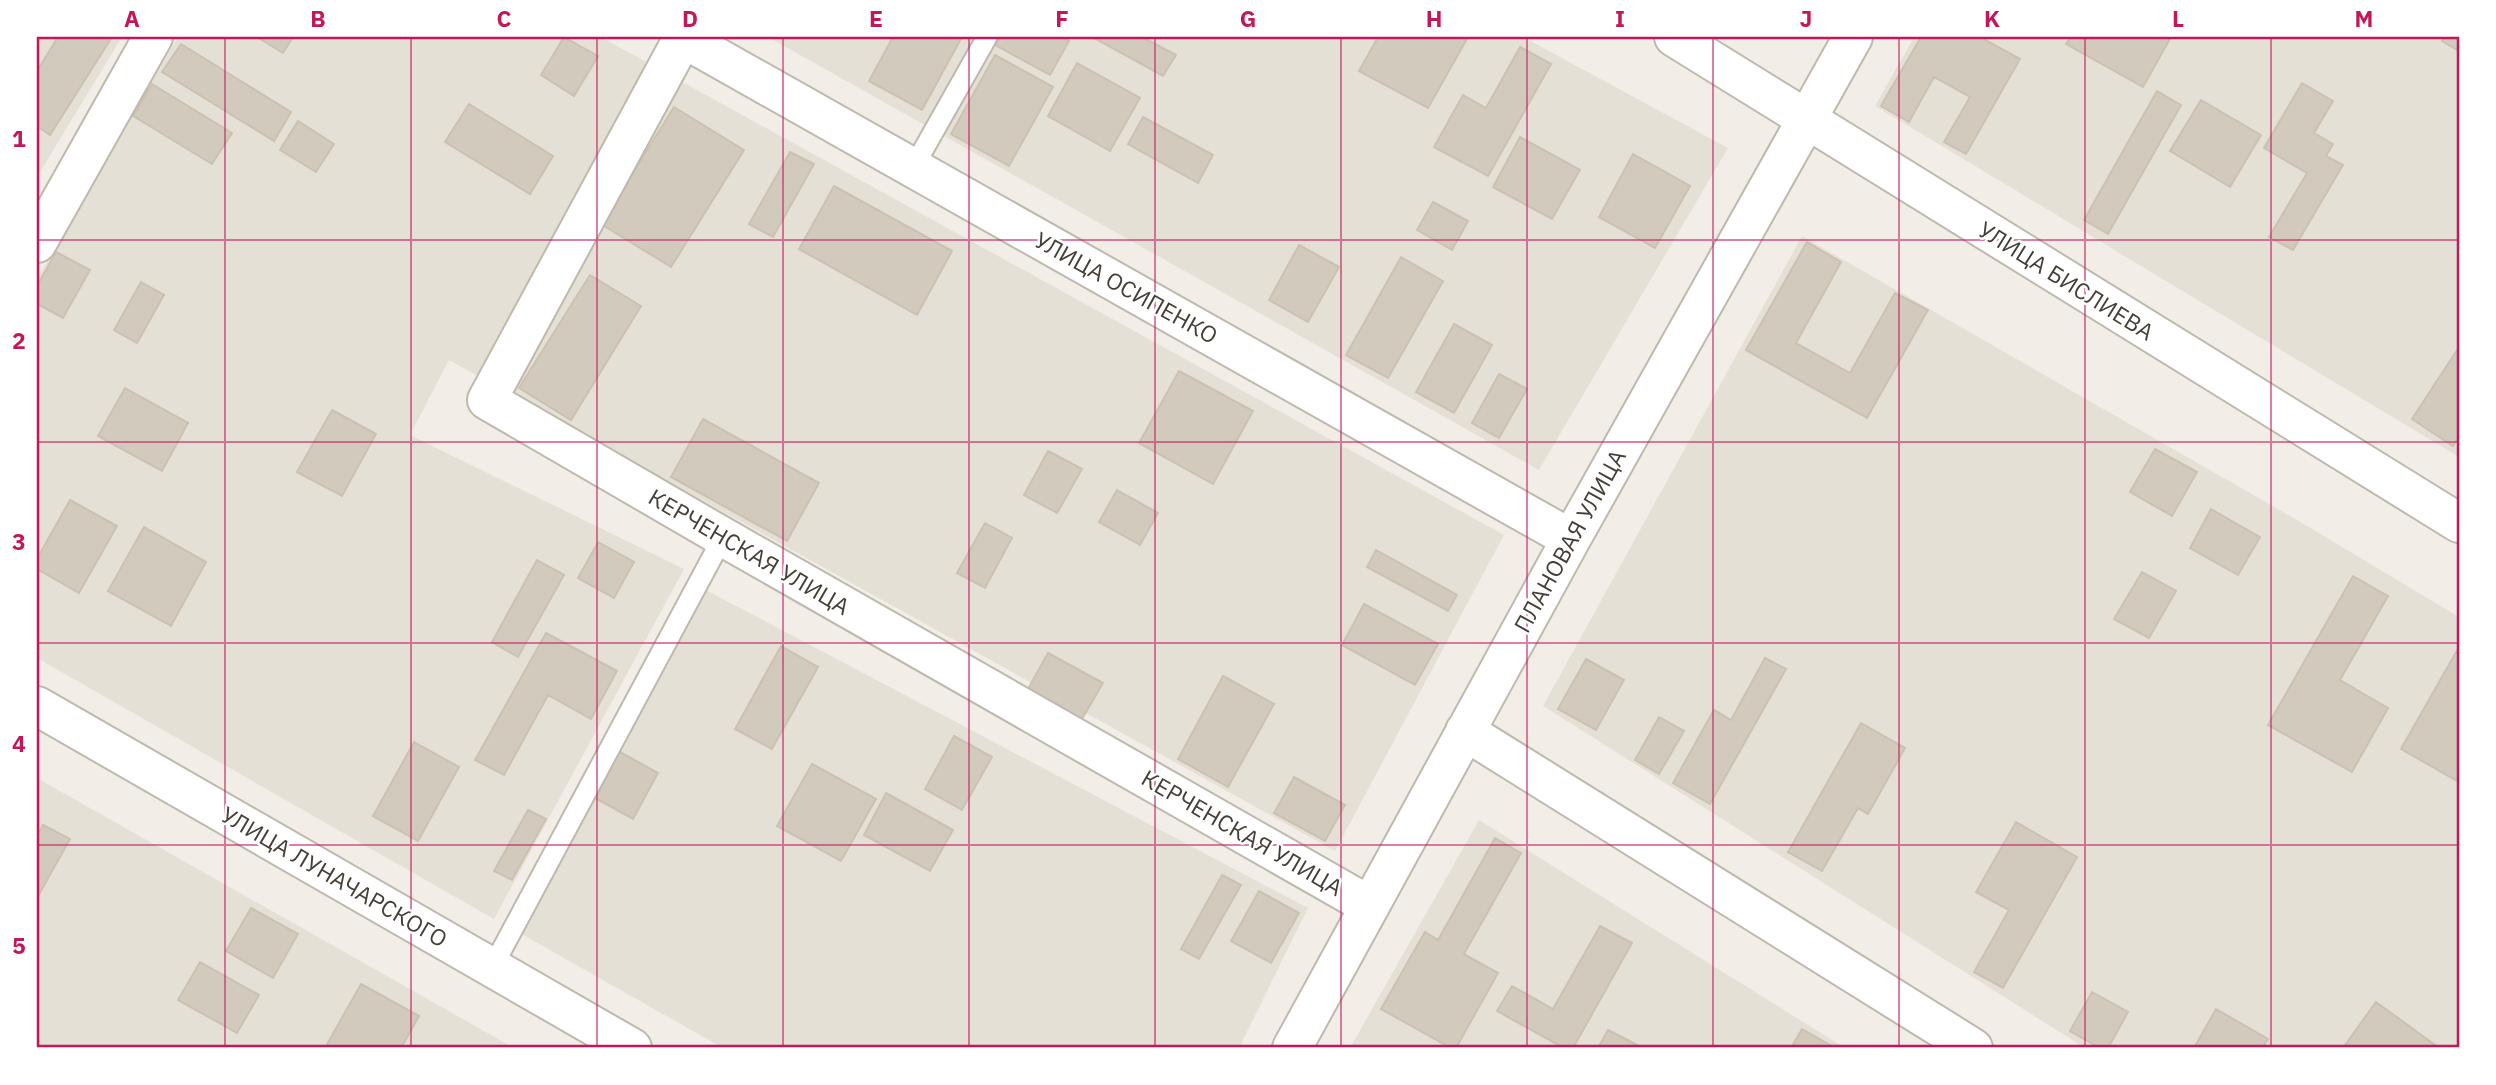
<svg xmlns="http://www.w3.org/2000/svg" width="2496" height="1085" font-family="'IBM Plex Sans',sans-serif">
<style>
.residential{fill:#e5e0d6}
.building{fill:#d2cabd;stroke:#ccc1b1;stroke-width:2}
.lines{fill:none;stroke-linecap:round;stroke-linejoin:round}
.service-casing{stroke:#bfb8ad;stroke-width:23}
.minor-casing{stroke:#bfb8ad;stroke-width:42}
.service{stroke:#fff;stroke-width:19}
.minor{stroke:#fff;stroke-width:38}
.grid{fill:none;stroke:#c2185b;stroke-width:2;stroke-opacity:0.55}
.labels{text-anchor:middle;stroke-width:5;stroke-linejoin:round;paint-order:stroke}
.street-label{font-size:23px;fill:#443e37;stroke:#fff}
.neatline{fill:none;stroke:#c2185b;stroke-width:2.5}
.grid-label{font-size:23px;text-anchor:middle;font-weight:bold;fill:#c2185b}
</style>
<rect width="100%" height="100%" fill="#f2eee7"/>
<!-- residential -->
<path class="residential" d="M37 37H122L37 177Z
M178 37H601L1504 535 1335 851 449 360 410 435 684 569 494 919 37 658V279Z
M768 37H1523L1728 148 1539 470Z
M1914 37H2459V457L1875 106Z
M1802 236 2297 520 2459 617V1048H2085L1543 706Z
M706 590 1308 908 1239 1048H723L518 932 695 602Z
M37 778 514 1048H37Z
M1479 820 1845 1048H1350Z"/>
<!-- building -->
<path class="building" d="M58 37H112L50 135 37 126V71Z
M257 37H293L283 53Z
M564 37 598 56 574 96 541 75Z
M893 37H962L922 110 869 81Z
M1000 37H1062L1069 41 1050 75 995 45Z
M1097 37H1142L1176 55 1163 76 1096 39Z
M1378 37H1468L1428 108 1359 71Z
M1921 37H1980L2020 59 1966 154 1944 142 1970 97 1934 77 1909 122 1881 106Z
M2071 37H2171L2143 87 2066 44Z
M2445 37H2459V51L2442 41Z
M181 44 291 112 274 141 162 72Z
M1520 47 1551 64 1488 176 1434 147 1463 95 1486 108Z
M995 55 1053 87 1009 166 951 134Z
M1077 63 1140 98 1110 151 1048 116Z
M2302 83 2333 101 2314 133 2333 144 2326 156 2343 165 2293 250 2269 237 2307 173 2264 148Z
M152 84 232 133 212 164 133 116Z
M2157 91 2181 105 2108 234 2084 220Z
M2201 100 2261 135 2230 187 2170 151Z
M469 104 553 156 530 194 445 142Z
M674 107 744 150 671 267 601 224Z
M1143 117 1213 155 1198 183 1128 144Z
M298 121 334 144 316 172 280 150Z
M1520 137 1580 170 1552 219 1493 187Z
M790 152 814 164 773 237 749 224Z
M1633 154 1690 186 1655 248 1599 217Z
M834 186 952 251 917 315 799 249Z
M1433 202 1468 221 1452 250 1417 230Z
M1807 242 1841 262 1796 343 1850 373 1895 293 1928 310 1867 418 1746 350Z
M1299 245 1339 267 1308 322 1269 300Z
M56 252 90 270 63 318 37 304V286Z
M1401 257 1443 281 1388 378 1346 355Z
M590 275 641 306 571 420 519 388Z
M141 282 164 295 137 343 114 330Z
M1454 324 1492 345 1454 413 1416 392Z
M2459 347V436L2453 446 2412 419Z
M1179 371 1253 411 1213 484 1139 443Z
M1499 374 1527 389 1499 438 1472 423Z
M125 388 188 423 162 471 98 436Z
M332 410 376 434 342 496 297 472Z
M703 419 819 483 787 541 671 477Z
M2155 449 2197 472 2172 516 2130 492Z
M1048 451 1082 469 1057 513 1024 495Z
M1117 490 1158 513 1140 545 1099 522Z
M70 500 117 526 79 593 37 569V559Z
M2211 509 2260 537 2238 575 2190 548Z
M985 523 1012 538 985 588 957 573Z
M144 527 206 562 171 626 108 591Z
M598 542 634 562 614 598 578 578Z
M1376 550 1457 595 1448 611 1367 567Z
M537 560 564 575 518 657 492 642Z
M2142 572 2176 591 2149 638 2114 619Z
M2353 576 2388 596 2340 680 2388 708 2352 772 2268 725Z
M1364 604 1438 644 1415 685 1342 645Z
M546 633 617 671 591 719 548 695 504 775 475 760Z
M781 646 818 667 772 749 735 729Z
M2459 647V782L2401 749Z
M1048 653 1103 683 1082 719 1028 689Z
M1765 658 1786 669 1710 804 1673 783 1714 710 1731 720Z
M1586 659 1624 680 1596 730 1558 709Z
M1223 676 1274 704 1228 787 1178 759Z
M1659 717 1684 731 1659 774 1635 760Z
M1861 723 1905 748 1868 814 1858 808 1822 871 1788 852Z
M954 736 992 757 962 810 925 789Z
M414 742 459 767 418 841 373 816Z
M618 751 658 773 633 819 593 797Z
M812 764 876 799 841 861 777 826Z
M1294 777 1345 805 1325 841 1274 813Z
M886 793 953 830 930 871 864 835Z
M528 810 546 819 512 880 494 871Z
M2016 822 2077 857 2003 988 1974 972 2009 910 1976 892Z
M43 825 70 839 37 898V836Z
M1495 838 1521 853 1464 954 1498 973 1456 1048H1451L1381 1009 1425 932 1438 940Z
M1222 875 1241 885 1199 959 1181 949Z
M1259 891 1299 913 1271 963 1231 941Z
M251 908 298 934 273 978 226 951Z
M1600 926 1632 943 1573 1048H1564L1497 1011 1512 986 1553 1009Z
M200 962 259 995 237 1033 178 1000Z
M361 984 419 1016 401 1048H325Z
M2092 992 2128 1012 2108 1048H2100L2070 1031Z
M2376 1002 2438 1047 2437 1048H2343Z
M2216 1009 2268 1039 2262 1048H2194Z
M1802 1029 1830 1045 1828 1048H1791Z
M1608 1030 1643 1048H1598Z"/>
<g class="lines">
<!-- service casing -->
<g class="service-casing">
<path id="service" d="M913 168 987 37
M492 968 723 537"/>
</g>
<!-- minor casing -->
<g class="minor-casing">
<path id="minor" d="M681 37 1571 539
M1674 37 2459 523
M683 38 487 400 723 537 1370 906
M37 243 153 37
M37 706 632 1048
M1465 731 1973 1048
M1292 1048 1571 539 1853 37"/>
</g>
<!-- service -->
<use href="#service" class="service"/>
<!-- minor -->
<use href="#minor" class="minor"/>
</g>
<!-- grid -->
<path class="grid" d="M225 37V1048M411 37V1048M597 37V1048M783 37V1048M969 37V1048M1155 37V1048M1341 37V1048M1527 37V1048M1713 37V1048M1899 37V1048M2085 37V1048M2271 37V1048M37 240H2459M37 442H2459M37 643H2459M37 845H2459"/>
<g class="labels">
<!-- street labels -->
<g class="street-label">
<text transform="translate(2066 281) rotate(32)" y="8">УЛИЦА БИСЛИЕВА</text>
<text transform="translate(1126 288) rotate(29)" y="8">УЛИЦА ОСИПЕНКО</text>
<text transform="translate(1570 541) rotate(-61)" y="8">ПЛАНОВАЯ УЛИЦА</text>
<text transform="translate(749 552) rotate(30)" y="8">КЕРЧЕНСКАЯ УЛИЦА</text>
<text transform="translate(1242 833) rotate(30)" y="8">КЕРЧЕНСКАЯ УЛИЦА</text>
<text transform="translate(334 877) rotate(30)" y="8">УЛИЦА ЛУНАЧАРСКОГО</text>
</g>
</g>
<!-- border -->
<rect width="2496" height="1085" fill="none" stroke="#ffffff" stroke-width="77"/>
<rect x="38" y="38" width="2420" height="1008" class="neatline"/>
<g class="grid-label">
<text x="132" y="27">A</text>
<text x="318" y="27">B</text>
<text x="504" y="27">C</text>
<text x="690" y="27">D</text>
<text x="876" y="27">E</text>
<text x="1062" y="27">F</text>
<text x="1248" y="27">G</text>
<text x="1434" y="27">H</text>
<text x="1620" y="27">I</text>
<text x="1806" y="27">J</text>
<text x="1992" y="27">K</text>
<text x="2178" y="27">L</text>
<text x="2364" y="27">M</text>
<text x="19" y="147">1</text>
<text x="19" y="349">2</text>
<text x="19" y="550">3</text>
<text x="19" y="752">4</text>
<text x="19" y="954">5</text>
</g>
</svg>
